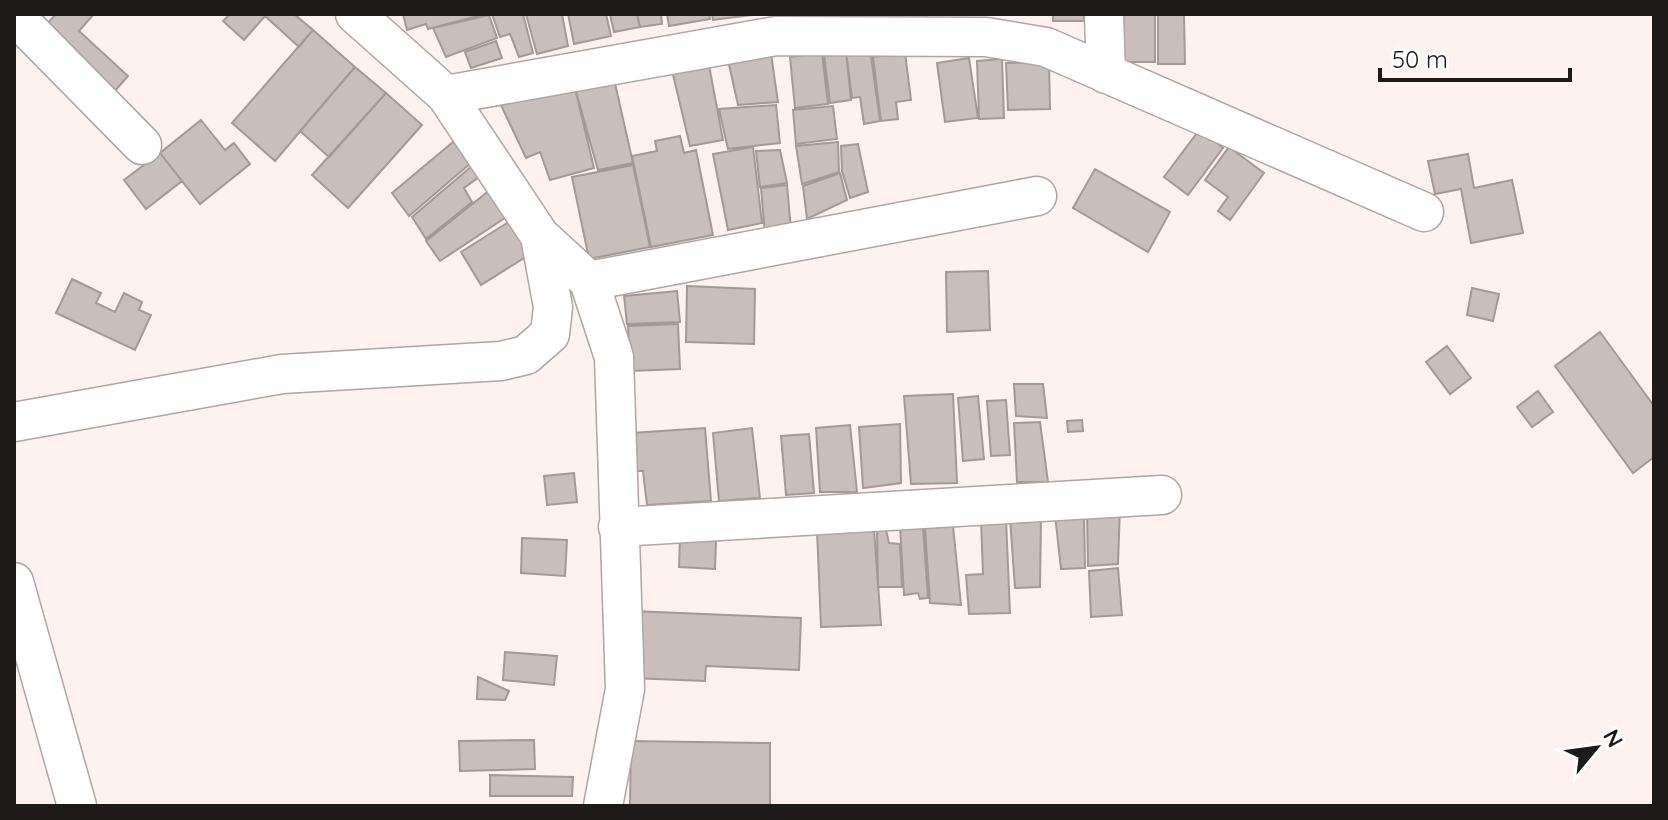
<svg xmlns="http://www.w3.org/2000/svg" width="1668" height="820" font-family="Quicksand,sans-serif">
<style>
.building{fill:#c8bebc;stroke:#a39998;stroke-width:2}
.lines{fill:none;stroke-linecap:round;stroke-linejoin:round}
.minor-casing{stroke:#afa5a3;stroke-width:41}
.minor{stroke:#fff;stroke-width:38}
</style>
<rect width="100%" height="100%" fill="#fdf2f0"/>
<!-- building -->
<path class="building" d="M56 14H94L79 31 128 76 114 92 44 27Z
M230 14H294L313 30 299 47 265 16 244 40 223 21Z
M403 14H486L428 29 426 24 407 30Z
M492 14H523L533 53 519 57 510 34 500 37Z
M526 14H562L568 46 537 54Z
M568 14H606L611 36 574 44Z
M610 14H637L640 27 614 32Z
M637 14H661L662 24 640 27Z
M667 14H709L710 19 669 26Z
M712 14H760L713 20Z
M782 14H840V19L782 20Z
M843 14H870V19H843Z
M874 14H902V20L874 22Z
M904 14H927V21H903Z
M1053 14H1084V21H1053Z
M1116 14H1155V62H1116Z
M1158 14H1184L1185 64H1158Z
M489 15 497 38 446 57 433 28Z
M313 30 355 67 275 161 232 123Z
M496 41 502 58 471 68 465 52Z
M870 49 880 121 864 124 860 97 852 98 846 52Z
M846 52 851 100 830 103 824 54Z
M822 53 828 104 795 108 790 57Z
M905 53 911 100 896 102 898 119 881 121 873 57Z
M771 54 778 102 738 105 728 60Z
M969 58 978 118 945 122 937 63Z
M1002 59 1004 118 979 119 977 61Z
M708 60 723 140 690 146 671 66Z
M1049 62 1050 109 1008 110 1006 63Z
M355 67 386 93 329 157 300 131Z
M614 79 633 163 598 170 575 88Z
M575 88 594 168 550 180 540 152 526 158 500 103Z
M386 93 422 125 348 208 312 175Z
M776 105 780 143 728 149 719 109Z
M833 106 837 139 796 144 793 110Z
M201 120 225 150 234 143 250 164 200 204 160 153Z
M1200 129 1223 148 1188 195 1164 177Z
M465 132 479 156 409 216 392 193Z
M680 136 684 153 696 150 713 235 651 247 632 156 657 151 655 141Z
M838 142 839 172 802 184 796 146Z
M858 144 868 192 850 198 842 171 841 146Z
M753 147 762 223 728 230 713 154Z
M1229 147 1264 173 1230 220 1218 211 1228 197 1205 180Z
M780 150 787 183 760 187 756 151Z
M160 153 182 181 146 209 124 180Z
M1468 154 1474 188 1512 180 1523 233 1471 243 1461 189 1435 194 1428 161Z
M479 160 487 171 464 188 472 202 426 239 412 217Z
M633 165 650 247 589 259 572 177Z
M1095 169 1170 212 1148 252 1073 208Z
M840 173 847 200 807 219 803 186Z
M787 185 791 230 765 235 761 188Z
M495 186 514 212 440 261 426 241Z
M515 218 532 253 481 285 461 252Z
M988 271 990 330 947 332 946 272Z
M72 279 101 293 96 303 115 312 124 293 142 302 139 310 151 315 135 350 56 313Z
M687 286 755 289 754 344 686 342Z
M1472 288 1499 294 1493 321 1467 315Z
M677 291 680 322 627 324 624 296Z
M678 324 680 369 630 371 628 326Z
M1600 332 1654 406V457L1633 473 1555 366Z
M1447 346 1471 378 1450 394 1426 362Z
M1014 384H1043L1047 418 1016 416Z
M1538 391 1553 412 1532 427 1517 407Z
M953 394 957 483 911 484 904 396Z
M978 396 984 459 963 461 958 398Z
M1006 400 1010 455 991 456 987 401Z
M1082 420 1083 431 1068 432 1067 421Z
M1040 422 1048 482H1017L1014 423Z
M900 424 901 483 863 488 859 427Z
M850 425 857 492H820L816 428Z
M705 428 711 501 647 505 643 471H635L632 433Z
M752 428 760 498 719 501 713 433Z
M809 434 814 493 786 495 781 436Z
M574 473 577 502 547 505 544 476Z
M1120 507 1118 564 1088 566 1087 510Z
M1084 512 1085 568 1061 569 1055 515Z
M1041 517 1040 587 1015 588 1010 518Z
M1006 519 1010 613 969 614 966 575 983 574 981 520Z
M900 526 923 527 928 598 920 599 918 593 904 595Z
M953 526 961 605 930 603 925 528Z
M874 529 881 625 821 627 817 530Z
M886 530 889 543 900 544 902 587H878L877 531Z
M522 538 567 540 565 576 521 573Z
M680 538 716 540 715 569 679 567Z
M1118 568 1122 615 1091 617 1089 571Z
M632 611 801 618 799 670 706 666 705 681 631 678Z
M505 652 557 656 554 685 503 680Z
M478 677 509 691 505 700 477 699Z
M534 740 535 769 460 771 459 741Z
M631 741 770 743V806H630Z
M490 775 573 777 572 796H490Z"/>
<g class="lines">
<!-- minor casing -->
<g class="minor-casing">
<path id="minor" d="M355 14 446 95 540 236 589 281 614 357 625 689 603 806
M1104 14 1106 74
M14 15 142 145
M446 95 776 36 986 37 1046 47 1424 212
M589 281 1037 196
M14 422 282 374 501 361 526 355 550 334 553 307 540 236
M618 527 1162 495
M14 582 77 806"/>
</g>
<!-- minor -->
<use href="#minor" class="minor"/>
</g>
<!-- border -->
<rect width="1668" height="820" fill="none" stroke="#1e1a19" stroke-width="32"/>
<!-- north arrow -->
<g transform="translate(1596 748) rotate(61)" stroke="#ffffff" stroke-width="6" paint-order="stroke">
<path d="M0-6L14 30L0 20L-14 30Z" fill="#1e1a19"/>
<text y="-12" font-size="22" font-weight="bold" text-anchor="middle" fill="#1e1a19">N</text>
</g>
<!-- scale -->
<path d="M1380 68v12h190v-12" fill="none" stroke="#1e1a19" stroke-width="4"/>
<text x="1392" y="68" font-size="24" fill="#1e1a19" stroke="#ffffff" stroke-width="6" paint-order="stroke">50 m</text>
</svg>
